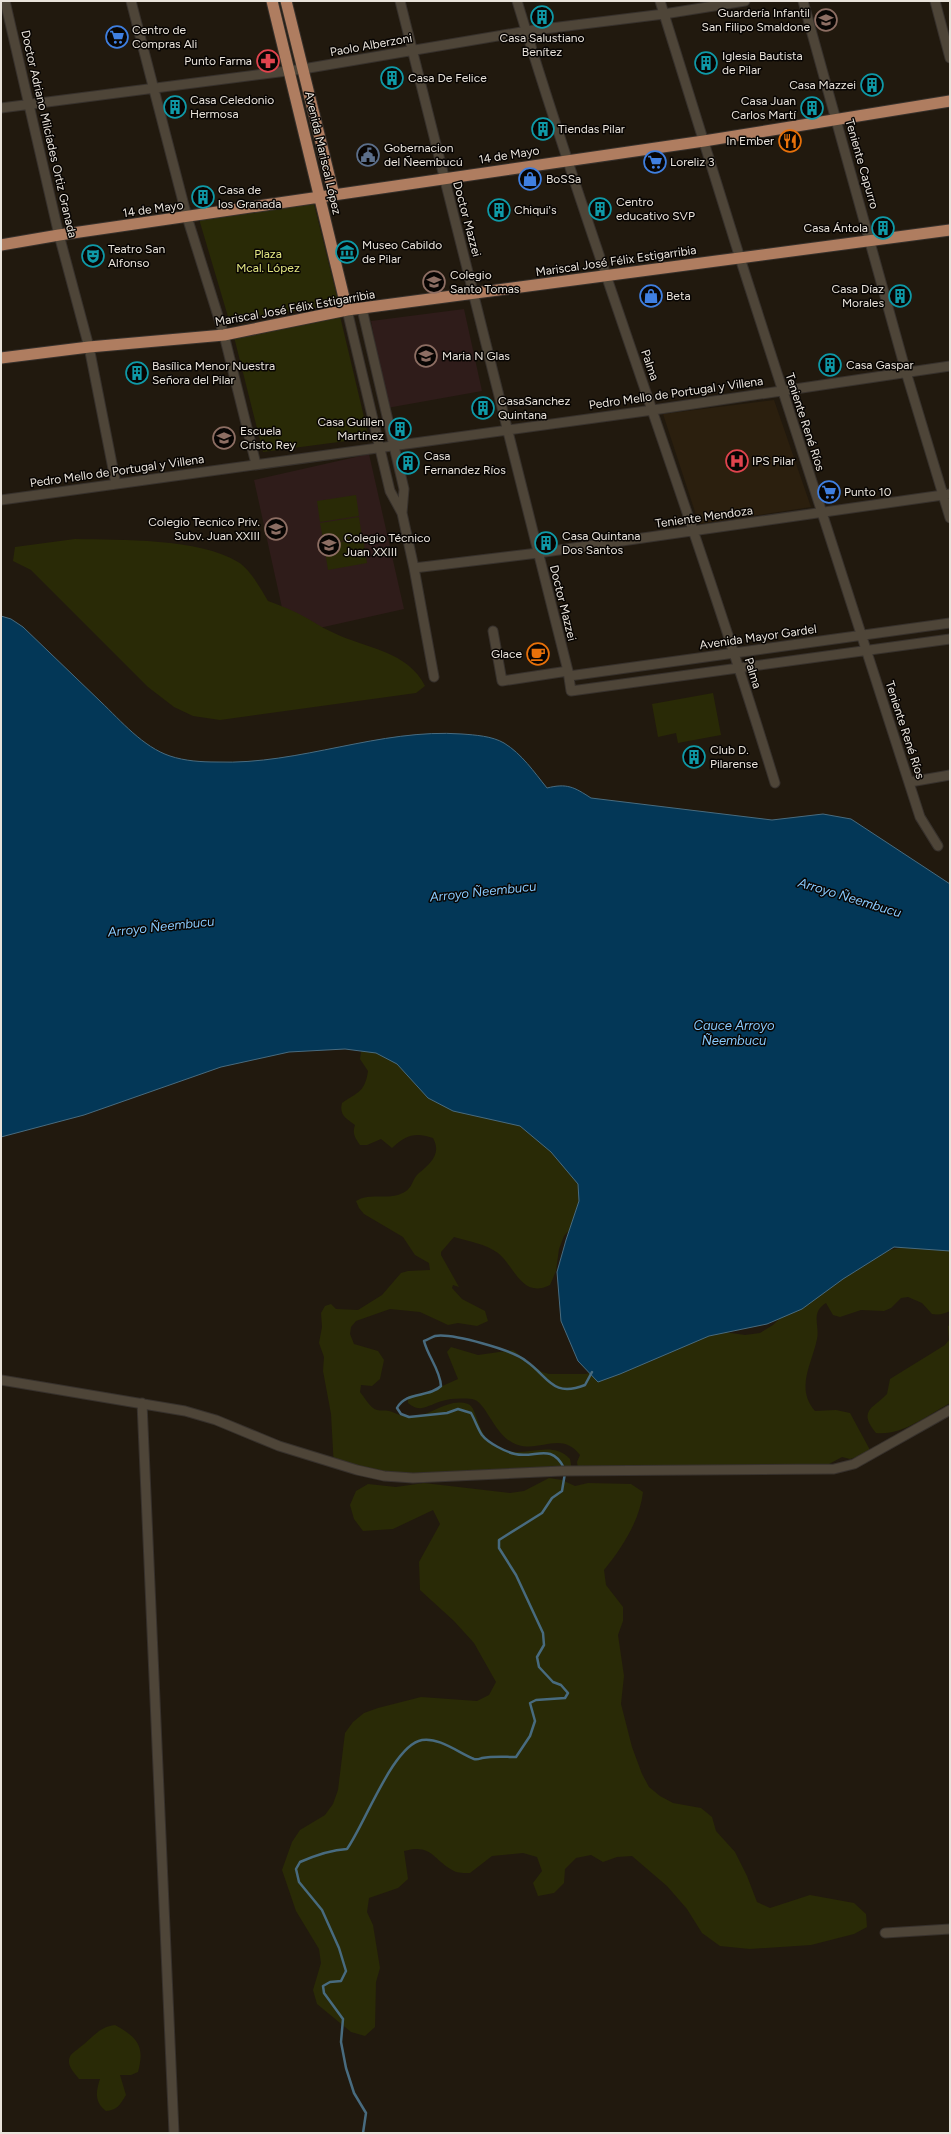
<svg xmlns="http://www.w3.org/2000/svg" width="951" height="2134" font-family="Figtree,sans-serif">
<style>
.built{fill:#2b1f0e}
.education{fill:#2f1c1a}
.green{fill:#292a06}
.water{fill:#033757;stroke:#486b7f}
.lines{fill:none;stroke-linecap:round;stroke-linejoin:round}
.stream{stroke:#486b7f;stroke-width:2.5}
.minor-casing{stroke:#37312c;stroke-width:11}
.major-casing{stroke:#37312c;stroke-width:13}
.minor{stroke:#4e4538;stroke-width:9}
.major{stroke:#af7d60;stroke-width:11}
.labels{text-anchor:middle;stroke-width:3;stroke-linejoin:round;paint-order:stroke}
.poi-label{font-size:12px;fill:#e9e3db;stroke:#080503;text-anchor:start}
.street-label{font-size:12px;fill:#e9e3db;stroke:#080503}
.park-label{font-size:12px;fill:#e3e782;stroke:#080503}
.water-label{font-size:13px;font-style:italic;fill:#88cafe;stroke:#080503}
</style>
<rect width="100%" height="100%" fill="#21190e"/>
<!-- built -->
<path class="built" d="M774 400 811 507 699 524 663 414Z"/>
<!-- education -->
<path class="education" d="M464 309 482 391 387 408 371 321Z
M369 454 404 609 288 635 254 480Z"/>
<!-- green -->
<path class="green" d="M313 200 339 305 229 320 199 219Z
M340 316 369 438 263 452 233 333Z
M356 495 359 516 320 522 317 501Z
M359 517 362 537 324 544 320 523Z
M363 538 367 563 328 570 324 545Z
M75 539C121 540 199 538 238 562 250 569 261 589 268 601 276 604 285 607 293 611 307 617 320 627 334 633 365 648 408 651 425 686L416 693 220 720 193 716 174 707 148 687 31 570 13 561 15 547Z
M713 693 721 735 678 743 676 733 658 737 652 704Z
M365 1046 518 1112 585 1185 573 1226 564 1236 559 1249 556 1271 550 1285C522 1299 515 1267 498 1253 486 1244 468 1241 454 1237L441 1252V1255L459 1287 453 1285 452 1288 462 1299 485 1311 488 1321 477 1326 458 1323 448 1325 420 1312 390 1309 356 1321 351 1327 350 1334 354 1344 378 1351 384 1360 380 1379 372 1386 361 1385 360 1392C365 1398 370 1408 377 1410 381 1411 385 1410 389 1411 396 1413 402 1417 409 1417 429 1418 448 1397 468 1404 479 1408 475 1440 503 1450 525 1458 552 1439 570 1459L572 1470C514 1473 458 1475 400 1474 378 1473 355 1475 334 1468L331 1414 323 1371 324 1357 319 1343 322 1327 321 1313 325 1306 331 1304 336 1309 358 1310 382 1295 401 1273 408 1271 430 1270 429 1263 415 1255 403 1237 364 1214 359 1208 356 1201C369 1193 384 1199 398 1195 415 1189 410 1181 419 1173 430 1164 442 1154 433 1138 415 1132 406 1135 392 1148L381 1139 367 1145H360C355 1138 352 1133 355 1125 346 1118 339 1115 342 1103 358 1092 365 1092 368 1071L360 1059 361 1052Z
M950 1237V1311C944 1314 939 1315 932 1314L922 1303 908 1297 901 1298 891 1308 884 1311 861 1310 840 1317 833 1315 826 1303C810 1313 820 1325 817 1339 812 1364 795 1388 815 1411L836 1410 850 1413 870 1450 864 1455 850 1459 842 1457 829 1464 578 1469 577 1462 580 1455C561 1431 542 1452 518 1445 494 1438 487 1401 472 1399 463 1398 450 1398 442 1401 435 1403 428 1407 422 1408 416 1409 412 1406 408 1403V1396L429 1392 458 1379 447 1352 451 1347 478 1355 513 1350 542 1372 549 1374H585L600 1371 630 1357 724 1332 745 1335 760 1333 773 1325 783 1315 886 1251Z
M950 1325V1403C928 1415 902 1436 876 1433 857 1410 874 1408 887 1394L890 1379 945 1345 949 1340 948 1326Z
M549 1478 562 1480 575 1486 588 1483 631 1484 643 1492C640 1520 622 1548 604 1570L606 1585 623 1607V1621L618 1635 624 1676 621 1704 632 1747 642 1774 649 1787 660 1796 673 1803 701 1808 712 1817 716 1831 735 1852 747 1876 757 1902 770 1908 810 1895 854 1903 866 1914 867 1927 854 1934 811 1945 750 1949 720 1946 702 1933 687 1909 667 1886 632 1856 617 1857 603 1862 591 1855 576 1858 565 1869 564 1883 554 1893 538 1896 533 1883 542 1871 537 1857 523 1853 492 1856 470 1873C465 1873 458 1873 454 1871 433 1860 432 1843 404 1851L408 1879 398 1888 369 1898 367 1912 373 1925 380 1968 376 1982 375 2027 365 2036 351 2032 317 2004 313 1990 321 1963 319 1949 296 1911 282 1870 292 1842 300 1830 325 1815 333 1804 338 1790 345 1733 353 1722 364 1713 378 1708 421 1697 477 1701 489 1695 496 1682 474 1643 454 1621 420 1590 419 1562 440 1524 433 1510 393 1529 363 1531 354 1519 350 1505 356 1491 368 1484 396 1487 424 1483 510 1493 524 1491Z
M115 2025C138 2038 145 2046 138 2072L131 2075H120L126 2095C120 2105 117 2110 106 2111 94 2102 96 2091 100 2079H79C75 2074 68 2067 69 2060 70 2053 75 2052 79 2048 92 2039 98 2027 115 2025Z"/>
<!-- water -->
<path class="water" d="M1 616 11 619 23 627C49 652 75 677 101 702 121 721 143 747 170 756 185 761 201 762 217 762 300 765 380 728 462 734 475 735 492 736 504 743 522 754 534 772 547 788 567 783 574 787 591 798L772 820 823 814 851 819 950 884V1251L894 1247 843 1279 802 1309 767 1324 709 1336 620 1374 598 1382 578 1361 561 1321 557 1272 566 1240 579 1201 578 1184 551 1152 520 1126 453 1111 428 1098 397 1064 376 1053 345 1049 289 1052 221 1067 84 1115 1 1137Z"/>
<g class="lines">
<!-- stream -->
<path class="stream" d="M564 1468C551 1442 535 1459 515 1454 506 1452 488 1443 482 1435 478 1429 475 1420 471 1413L458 1409 447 1413 409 1417 401 1414 397 1408C406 1391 429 1398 441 1386 440 1369 428 1357 424 1341 427 1340 432 1337 435 1336 452 1333 513 1350 526 1361 549 1377 552 1398 585 1385L592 1372
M363 2133 366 2113 354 2093 346 2068 341 2042 343 2019 324 1993 323 1986 330 1982 341 1981 346 1971 339 1948 322 1910 299 1882 296 1869 300 1862C316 1855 330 1850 347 1849 365 1824 393 1745 422 1740 439 1737 459 1753 474 1759 477 1760 479 1759 482 1758 494 1756 504 1757 516 1757L530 1736 535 1721 530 1703 536 1700 565 1698 568 1693 561 1685 553 1682 539 1667 537 1657 544 1645 543 1633 516 1575 499 1548V1540L542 1513 552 1498 562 1491 565 1473"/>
<!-- minor casing -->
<g class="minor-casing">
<path id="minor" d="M5 1 59 235 89 347 116 484
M131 1 187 217 224 335 256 464
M400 1 568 671 571 691 950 639
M517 1C597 264 695 521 775 783
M660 1 740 258 920 817 938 846
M803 1 906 372 950 518
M935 1 950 58
M1 108 303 69 527 31 664 14 745 1
M362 309 404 489 402 513
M347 310 390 491 402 513 414 568 434 677
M1 500 653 410 950 366
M414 568 538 553 950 494
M493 631 502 681 568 671
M569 676 950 623
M910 782 950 775
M1 1380 185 1411 216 1420 279 1446 357 1470 384 1476 413 1478 562 1471 834 1469 854 1464 950 1410
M142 1403 174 2133
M885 1933 950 1929"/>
</g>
<!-- major casing -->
<g class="major-casing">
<path id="major" d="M272 1 347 310
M286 1 334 195
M1 245 59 235 704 141 950 101
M1 358 89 347 224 335 347 310 950 230"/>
</g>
<!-- minor -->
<use href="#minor" class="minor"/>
<!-- major -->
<use href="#major" class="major"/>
</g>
<!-- icons -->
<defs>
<g id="building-ring" transform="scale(1.15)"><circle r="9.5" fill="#080503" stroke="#0f9aa8" stroke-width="1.5"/><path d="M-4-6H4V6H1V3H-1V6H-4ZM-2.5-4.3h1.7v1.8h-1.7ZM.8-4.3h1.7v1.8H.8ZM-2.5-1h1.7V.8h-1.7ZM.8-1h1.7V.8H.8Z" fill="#0f9aa8"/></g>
<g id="school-ring" transform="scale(1.15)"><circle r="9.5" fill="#080503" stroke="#8d6e63" stroke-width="1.5"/><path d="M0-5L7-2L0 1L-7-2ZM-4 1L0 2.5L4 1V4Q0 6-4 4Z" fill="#8d6e63"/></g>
<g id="supermarket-ring" transform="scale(1.15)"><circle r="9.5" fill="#080503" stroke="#3f7fe0" stroke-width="1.5"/><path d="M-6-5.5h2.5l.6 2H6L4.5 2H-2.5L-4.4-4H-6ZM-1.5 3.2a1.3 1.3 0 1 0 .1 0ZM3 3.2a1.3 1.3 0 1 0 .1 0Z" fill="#3f7fe0"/></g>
<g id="pharmacy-ring" transform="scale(1.15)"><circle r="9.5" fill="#080503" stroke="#e0444e" stroke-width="1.5"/><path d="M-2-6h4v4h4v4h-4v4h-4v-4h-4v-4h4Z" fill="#e0444e"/></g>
<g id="restaurant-ring" transform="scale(1.15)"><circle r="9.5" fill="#080503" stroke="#e8710a" stroke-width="1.5"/><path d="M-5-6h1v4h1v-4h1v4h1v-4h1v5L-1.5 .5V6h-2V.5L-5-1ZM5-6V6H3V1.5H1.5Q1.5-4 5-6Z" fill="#e8710a"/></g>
<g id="civic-ring" transform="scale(1.15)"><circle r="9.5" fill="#080503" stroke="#5c6f8a" stroke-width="1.5"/><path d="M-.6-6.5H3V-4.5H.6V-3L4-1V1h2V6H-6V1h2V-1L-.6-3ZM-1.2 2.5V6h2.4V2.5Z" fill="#5c6f8a"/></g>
<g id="shop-ring" transform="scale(1.15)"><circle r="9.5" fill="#080503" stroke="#3f7fe0" stroke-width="1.5"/><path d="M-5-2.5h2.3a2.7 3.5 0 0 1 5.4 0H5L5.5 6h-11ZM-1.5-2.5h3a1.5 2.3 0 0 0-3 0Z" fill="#3f7fe0"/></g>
<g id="museum-ring" transform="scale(1.15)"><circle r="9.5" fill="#080503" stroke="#0f9aa8" stroke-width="1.5"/><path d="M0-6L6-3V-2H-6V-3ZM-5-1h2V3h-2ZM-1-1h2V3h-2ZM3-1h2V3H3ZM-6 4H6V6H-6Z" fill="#0f9aa8"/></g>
<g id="theatre-ring" transform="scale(1.15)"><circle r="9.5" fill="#080503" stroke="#0f9aa8" stroke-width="1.5"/><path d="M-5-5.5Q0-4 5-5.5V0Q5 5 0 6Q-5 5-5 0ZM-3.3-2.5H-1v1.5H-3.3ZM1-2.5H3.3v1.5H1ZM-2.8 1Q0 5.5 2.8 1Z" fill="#0f9aa8"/></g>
<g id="hospital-ring" transform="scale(1.15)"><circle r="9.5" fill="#080503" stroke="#e0444e" stroke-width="1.5"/><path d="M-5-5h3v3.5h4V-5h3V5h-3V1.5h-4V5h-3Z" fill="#e0444e"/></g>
<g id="cafe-ring" transform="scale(1.15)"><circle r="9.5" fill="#080503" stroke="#e8710a" stroke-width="1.5"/><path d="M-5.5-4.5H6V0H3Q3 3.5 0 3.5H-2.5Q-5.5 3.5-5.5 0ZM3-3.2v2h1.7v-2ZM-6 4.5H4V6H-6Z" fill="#e8710a"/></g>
</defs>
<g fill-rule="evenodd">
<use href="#building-ring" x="542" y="17"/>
<use href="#school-ring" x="826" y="20"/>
<use href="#supermarket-ring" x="117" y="37"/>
<use href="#pharmacy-ring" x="268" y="61"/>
<use href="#building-ring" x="706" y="63"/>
<use href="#building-ring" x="392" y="78"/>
<use href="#building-ring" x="872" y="85"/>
<use href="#building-ring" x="175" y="107"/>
<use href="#building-ring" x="812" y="108"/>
<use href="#building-ring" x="543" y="129"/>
<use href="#restaurant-ring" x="790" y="141"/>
<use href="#civic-ring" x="368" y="155"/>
<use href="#supermarket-ring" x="655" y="162"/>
<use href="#shop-ring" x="530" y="179"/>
<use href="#building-ring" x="203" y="197"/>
<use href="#building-ring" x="600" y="209"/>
<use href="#building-ring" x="499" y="210"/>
<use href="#building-ring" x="883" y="228"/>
<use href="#museum-ring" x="347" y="252"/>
<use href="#theatre-ring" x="93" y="256"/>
<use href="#school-ring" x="434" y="282"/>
<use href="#shop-ring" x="651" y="296"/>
<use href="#building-ring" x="900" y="296"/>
<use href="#school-ring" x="426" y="356"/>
<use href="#building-ring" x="830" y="365"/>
<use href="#building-ring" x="137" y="373"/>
<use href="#building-ring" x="483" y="408"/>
<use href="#building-ring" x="400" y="429"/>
<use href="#school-ring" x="224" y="438"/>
<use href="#hospital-ring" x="737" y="461"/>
<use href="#building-ring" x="408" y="463"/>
<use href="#supermarket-ring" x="829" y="492"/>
<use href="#school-ring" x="276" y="529"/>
<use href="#building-ring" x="546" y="543"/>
<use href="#school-ring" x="329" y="545"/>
<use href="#cafe-ring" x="538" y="654"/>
<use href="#building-ring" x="694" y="757"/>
</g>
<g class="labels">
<!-- poi labels -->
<g class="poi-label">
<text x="810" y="17" text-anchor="end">Guardería Infantil<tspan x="810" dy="14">San Filipo Smaldone</tspan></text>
<text x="132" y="34">Centro de<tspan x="132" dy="14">Compras Ali</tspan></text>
<text x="542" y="42" text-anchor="middle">Casa Salustiano<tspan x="542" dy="14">Benítez</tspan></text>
<text x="722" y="60">Iglesia Bautista<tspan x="722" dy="14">de Pilar</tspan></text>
<text x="252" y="65" text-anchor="end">Punto Farma</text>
<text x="408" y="82">Casa De Felice</text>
<text x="856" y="89" text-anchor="end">Casa Mazzei</text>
<text x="190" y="104">Casa Celedonio<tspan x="190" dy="14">Hermosa</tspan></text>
<text x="796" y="105" text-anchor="end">Casa Juan<tspan x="796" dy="14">Carlos Martí</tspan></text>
<text x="558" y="133">Tiendas Pilar</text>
<text x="774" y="145" text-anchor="end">In Ember</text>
<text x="384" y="152">Gobernacion<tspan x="384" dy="14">del Ñeembucú</tspan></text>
<text x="670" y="166">Loreliz 3</text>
<text x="546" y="183">BoSSa</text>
<text x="218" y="194">Casa de<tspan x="218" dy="14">los Granada</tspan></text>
<text x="616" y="206">Centro<tspan x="616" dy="14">educativo SVP</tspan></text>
<text x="514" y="214">Chiqui's</text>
<text x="868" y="232" text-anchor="end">Casa Ántola</text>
<text x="362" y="249">Museo Cabildo<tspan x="362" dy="14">de Pilar</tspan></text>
<text x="108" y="253">Teatro San<tspan x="108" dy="14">Alfonso</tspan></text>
<text x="450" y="279">Colegio<tspan x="450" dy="14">Santo Tomas</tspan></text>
<text x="884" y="293" text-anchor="end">Casa Díaz<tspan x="884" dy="14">Morales</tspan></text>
<text x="666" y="300">Beta</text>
<text x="442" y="360">Maria N Glas</text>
<text x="846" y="369">Casa Gaspar</text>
<text x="152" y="370">Basílica Menor Nuestra<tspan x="152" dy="14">Señora del Pilar</tspan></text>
<text x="498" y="405">CasaSanchez<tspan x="498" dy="14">Quintana</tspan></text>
<text x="384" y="426" text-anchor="end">Casa Guillen<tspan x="384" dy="14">Martínez</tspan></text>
<text x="240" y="435">Escuela<tspan x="240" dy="14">Cristo Rey</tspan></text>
<text x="424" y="460">Casa<tspan x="424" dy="14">Fernandez Ríos</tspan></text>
<text x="752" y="465">IPS Pilar</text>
<text x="844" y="496">Punto 10</text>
<text x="260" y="526" text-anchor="end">Colegio Tecnico Priv.<tspan x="260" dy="14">Subv. Juan XXIII</tspan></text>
<text x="562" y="540">Casa Quintana<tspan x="562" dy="14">Dos Santos</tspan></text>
<text x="344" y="542">Colegio Técnico<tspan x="344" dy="14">Juan XXIII</tspan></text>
<text x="522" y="658" text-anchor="end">Glace</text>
<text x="710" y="754">Club D.<tspan x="710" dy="14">Pilarense</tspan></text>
</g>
<!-- street labels -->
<g class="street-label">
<text transform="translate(371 45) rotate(-10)" y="4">Paolo Alberzoni</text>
<text transform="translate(49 134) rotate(77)" y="4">Doctor Adriano Milcíades Ortiz Granada</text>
<text transform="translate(323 153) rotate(77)" y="4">Avenida Mariscal López</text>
<text transform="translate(509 155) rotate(-9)" y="4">14 de Mayo</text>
<text transform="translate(862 164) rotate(74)" y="4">Teniente Capurro</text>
<text transform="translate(153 209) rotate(-8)" y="4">14 de Mayo</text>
<text transform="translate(467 219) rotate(75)" y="4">Doctor Mazzei</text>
<text transform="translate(616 261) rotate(-8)" y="4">Mariscal José Félix Estigarribia</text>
<text transform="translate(295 308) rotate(-10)" y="4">Mariscal José Félix Estigarribia</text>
<text transform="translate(650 365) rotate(71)" y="4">Palma</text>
<text transform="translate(676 393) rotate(-8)" y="4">Pedro Mello de Portugal y Villena</text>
<text transform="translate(805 422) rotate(72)" y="4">Teniente René Ríos</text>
<text transform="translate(117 471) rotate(-8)" y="4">Pedro Mello de Portugal y Villena</text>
<text transform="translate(704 517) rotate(-8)" y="4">Teniente Mendoza</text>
<text transform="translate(563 603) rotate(76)" y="4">Doctor Mazzei</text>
<text transform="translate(758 637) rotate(-8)" y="4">Avenida Mayor Gardel</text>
<text transform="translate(753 673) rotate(73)" y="4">Palma</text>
<text transform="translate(905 730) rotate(72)" y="4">Teniente René Ríos</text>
</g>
<!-- park labels -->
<g class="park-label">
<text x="268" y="258">Plaza<tspan x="268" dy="14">Mcal. López</tspan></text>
</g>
<!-- water labels -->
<g class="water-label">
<text transform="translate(483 891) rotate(-6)" y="5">Arroyo Ñeembucu</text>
<text transform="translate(850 897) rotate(17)" y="5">Arroyo Ñeembucu</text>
<text transform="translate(161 926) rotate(-6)" y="5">Arroyo Ñeembucu</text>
<text x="734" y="1030">Cauce Arroyo<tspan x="734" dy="15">Ñeembucu</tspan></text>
</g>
</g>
<!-- border -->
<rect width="951" height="2134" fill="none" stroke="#e9e3db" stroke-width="4"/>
</svg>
